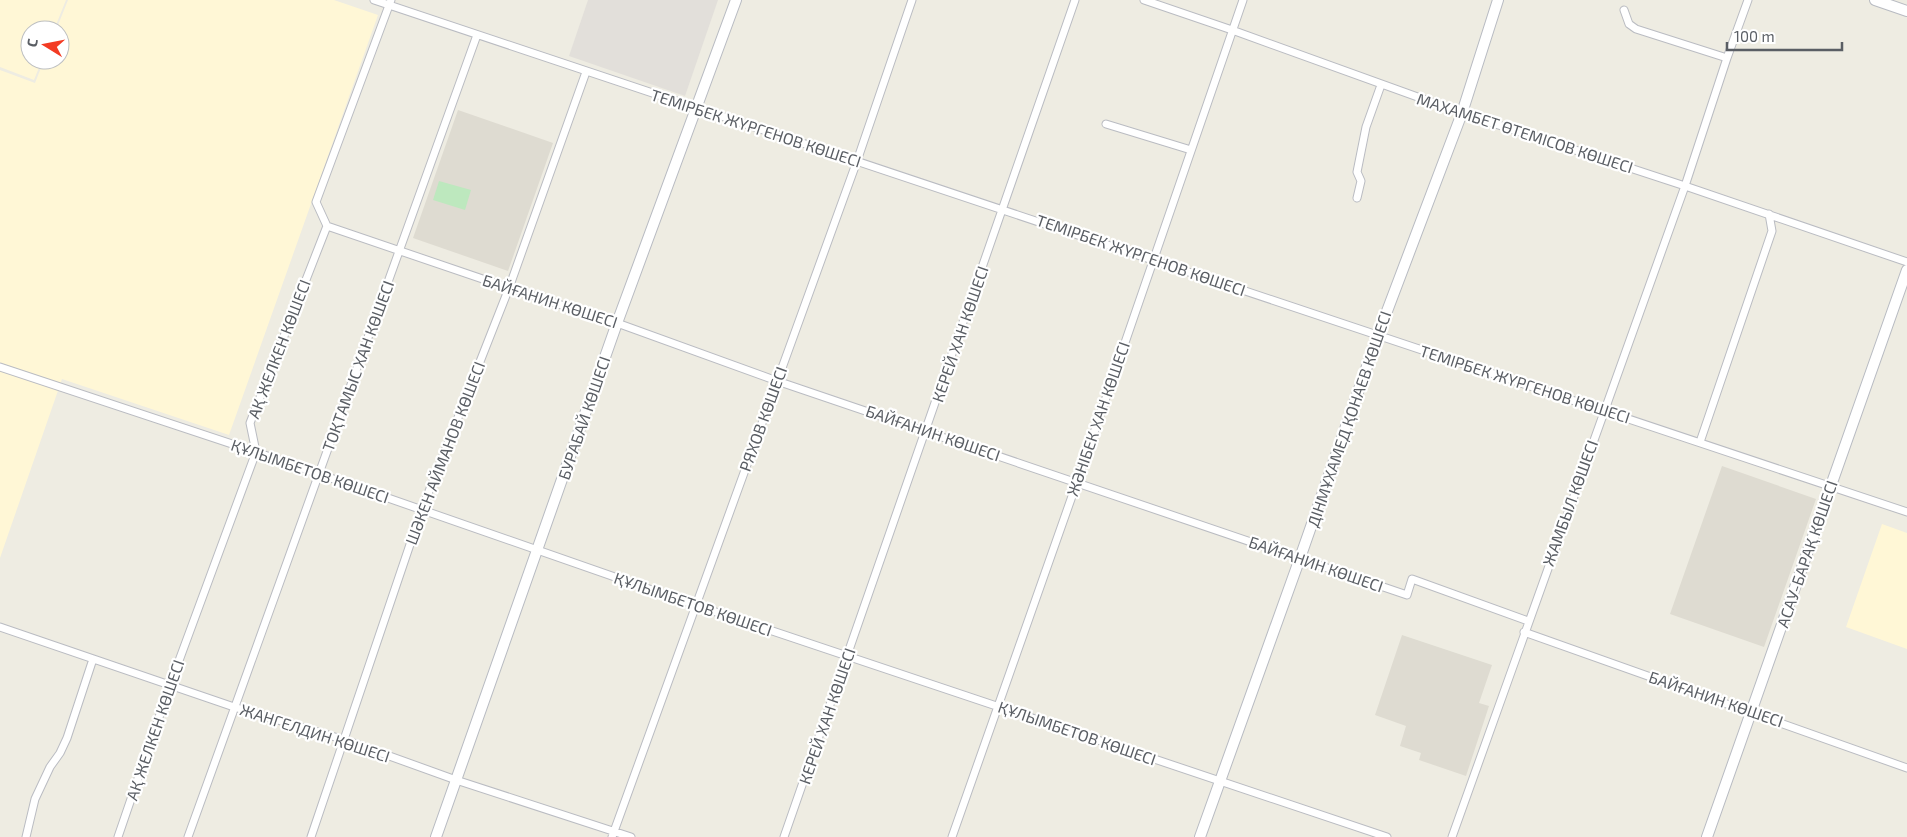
<svg xmlns="http://www.w3.org/2000/svg" width="1907" height="837" font-family="'Exo 2',sans-serif">
<style>
.commercial{fill:#fff7d6}
.industrial{fill:#e2dfda}
.education{fill:#dedbd1}
.pitch{fill:#bde8be}
.lines{fill:none;stroke-linecap:round;stroke-linejoin:round}
.street-casing{stroke:#babcc2;stroke-width:9}
.secondary-casing{stroke:#b8bbc2;stroke-width:12}
.street{stroke:#fff;stroke-width:7}
.secondary{stroke:#fff;stroke-width:10}
.labels{text-anchor:middle;stroke-width:4.5;stroke-linejoin:round;paint-order:stroke}
.street-label{font-size:16px;fill:#5a5e64;stroke:#fff}
</style>
<rect width="100%" height="100%" fill="#eeece2"/>
<!-- commercial -->
<path class="commercial" d="M0 0H66L54 30H30V60H42L34 80 0 67Z
M68 0H334L378 15 229 435 62 379 0 558V70L35 83 44 60H60V30H56Z
M1882 524 1907 533V649L1846 627Z"/>
<!-- industrial -->
<path class="industrial" d="M588 0H718L685 96 569 56Z"/>
<!-- education -->
<path class="education" d="M458 110 553 143 508 271 413 238Z
M1722 466 1816 499 1764 647 1670 614Z
M1402 635 1492 665 1479 703 1489 706 1466 776 1419 760 1421 753 1400 746 1406 726 1375 715Z"/>
<!-- pitch -->
<path class="pitch" d="M439 181 471 190 465 210 433 200Z"/>
<g class="lines">
<!-- street casing -->
<g class="street-casing">
<path id="street" d="M374 0 1907 512
M1144 0 1232 30 1462 113 1685 186 1907 262
M1624 10 1629 24 1636 29 1727 58
M1106 124 1191 150
M1357 198 1361 181 1357 172 1366 127 1381 85
M327 226 509 288 617 323 777 381 1407 595 1412 579 1528 621
M0 367 256 452 695 605 1387 837
M1700 442 1772 231 1769 214
M0 627 234 707 345 740 456 780 631 837
M1524 632 1907 768
M26 837 35 799 50 767 60 753 67 738 93 659
M118 837 170 685 256 452 250 423 327 226 316 202 391 0
M188 837 477 35
M311 837 422 509 509 288 586 72
M612 837 857 161 912 0
M784 837 1075 0
M952 837 1077 482 1243 0
M1452 837 1685 186 1727 58 1748 0"/>
</g>
<!-- secondary casing -->
<g class="secondary-casing">
<path id="secondary" d="M1875 0 1907 11
M436 837 617 323 736 0
M1200 837 1300 558 1378 335 1462 113 1498 0
M1707 837 1907 270"/>
</g>
<!-- street -->
<use href="#street" class="street"/>
<!-- secondary -->
<use href="#secondary" class="secondary"/>
</g>
<g class="labels">
<!-- street labels -->
<g class="street-label">
<text transform="translate(756 128) rotate(18)" y="6">ТЕМІРБЕК ЖҮРГЕНОВ КӨШЕСІ</text>
<text transform="translate(1525 133) rotate(18)" y="6">МАХАМБЕТ ӨТЕМІСОВ КӨШЕСІ</text>
<text transform="translate(1141 255) rotate(19)" y="6">ТЕМІРБЕК ЖҮРГЕНОВ КӨШЕСІ</text>
<text transform="translate(550 301) rotate(18)" y="6">БАЙҒАНИН КӨШЕСІ</text>
<text transform="translate(960 334) rotate(-71)" y="6">КЕРЕЙ ХАН КӨШЕСІ</text>
<text transform="translate(279 349) rotate(-69)" y="6">АҚ ЖЕЛКЕН КӨШЕСІ</text>
<text transform="translate(358 366) rotate(-70)" y="6">ТОҚТАМЫС ХАН КӨШЕСІ</text>
<text transform="translate(1525 384) rotate(18)" y="6">ТЕМІРБЕК ЖҮРГЕНОВ КӨШЕСІ</text>
<text transform="translate(584 418) rotate(-71)" y="6">БУРАБАЙ КӨШЕСІ</text>
<text transform="translate(763 419) rotate(-70)" y="6">РЯХОВ КӨШЕСІ</text>
<text transform="translate(1098 419) rotate(-71)" y="6">ЖӘНІБЕК ХАН КӨШЕСІ</text>
<text transform="translate(1349 419) rotate(-71)" y="6">ДІНМҰХАМЕД ҚОНАЕВ КӨШЕСІ</text>
<text transform="translate(933 433) rotate(19)" y="6">БАЙҒАНИН КӨШЕСІ</text>
<text transform="translate(445 453) rotate(-69)" y="6">ШӘКЕН АЙМАНОВ КӨШЕСІ</text>
<text transform="translate(310 471) rotate(19)" y="6">ҚҰЛЫМБЕТОВ КӨШЕСІ</text>
<text transform="translate(1570 503) rotate(-70)" y="6">ЖАМБЫЛ КӨШЕСІ</text>
<text transform="translate(1807 554) rotate(-71)" y="6">АСАУ-БАРАҚ КӨШЕСІ</text>
<text transform="translate(1316 564) rotate(19)" y="6">БАЙҒАНИН КӨШЕСІ</text>
<text transform="translate(693 604) rotate(19)" y="6">ҚҰЛЫМБЕТОВ КӨШЕСІ</text>
<text transform="translate(1716 699) rotate(19)" y="6">БАЙҒАНИН КӨШЕСІ</text>
<text transform="translate(827 716) rotate(-71)" y="6">КЕРЕЙ ХАН КӨШЕСІ</text>
<text transform="translate(155 730) rotate(-71)" y="6">АҚ ЖЕЛКЕН КӨШЕСІ</text>
<text transform="translate(315 733) rotate(18)" y="6">ЖАНГЕЛДИН КӨШЕСІ</text>
<text transform="translate(1077 733) rotate(19)" y="6">ҚҰЛЫМБЕТОВ КӨШЕСІ</text>
</g>
</g>
<!-- north arrow -->
<g transform="translate(45 45) rotate(280)"><circle r="24" fill="#ffffff" stroke="#bdbfc1"/>
<path d="M0-4L9 19L0 12L-9 19Z" fill="#f33b23"/>
<text y="-8" font-size="14" font-weight="bold" text-anchor="middle" fill="#5a5e64">С</text>
</g>
<!-- scale -->
<path d="M1727 42v8h115v-8" fill="none" stroke="#5a5e64" stroke-width="2.5"/>
<text x="1734" y="42" font-size="15" fill="#5a5e64" stroke="#ffffff" stroke-width="4" paint-order="stroke">100 m</text>
</svg>
